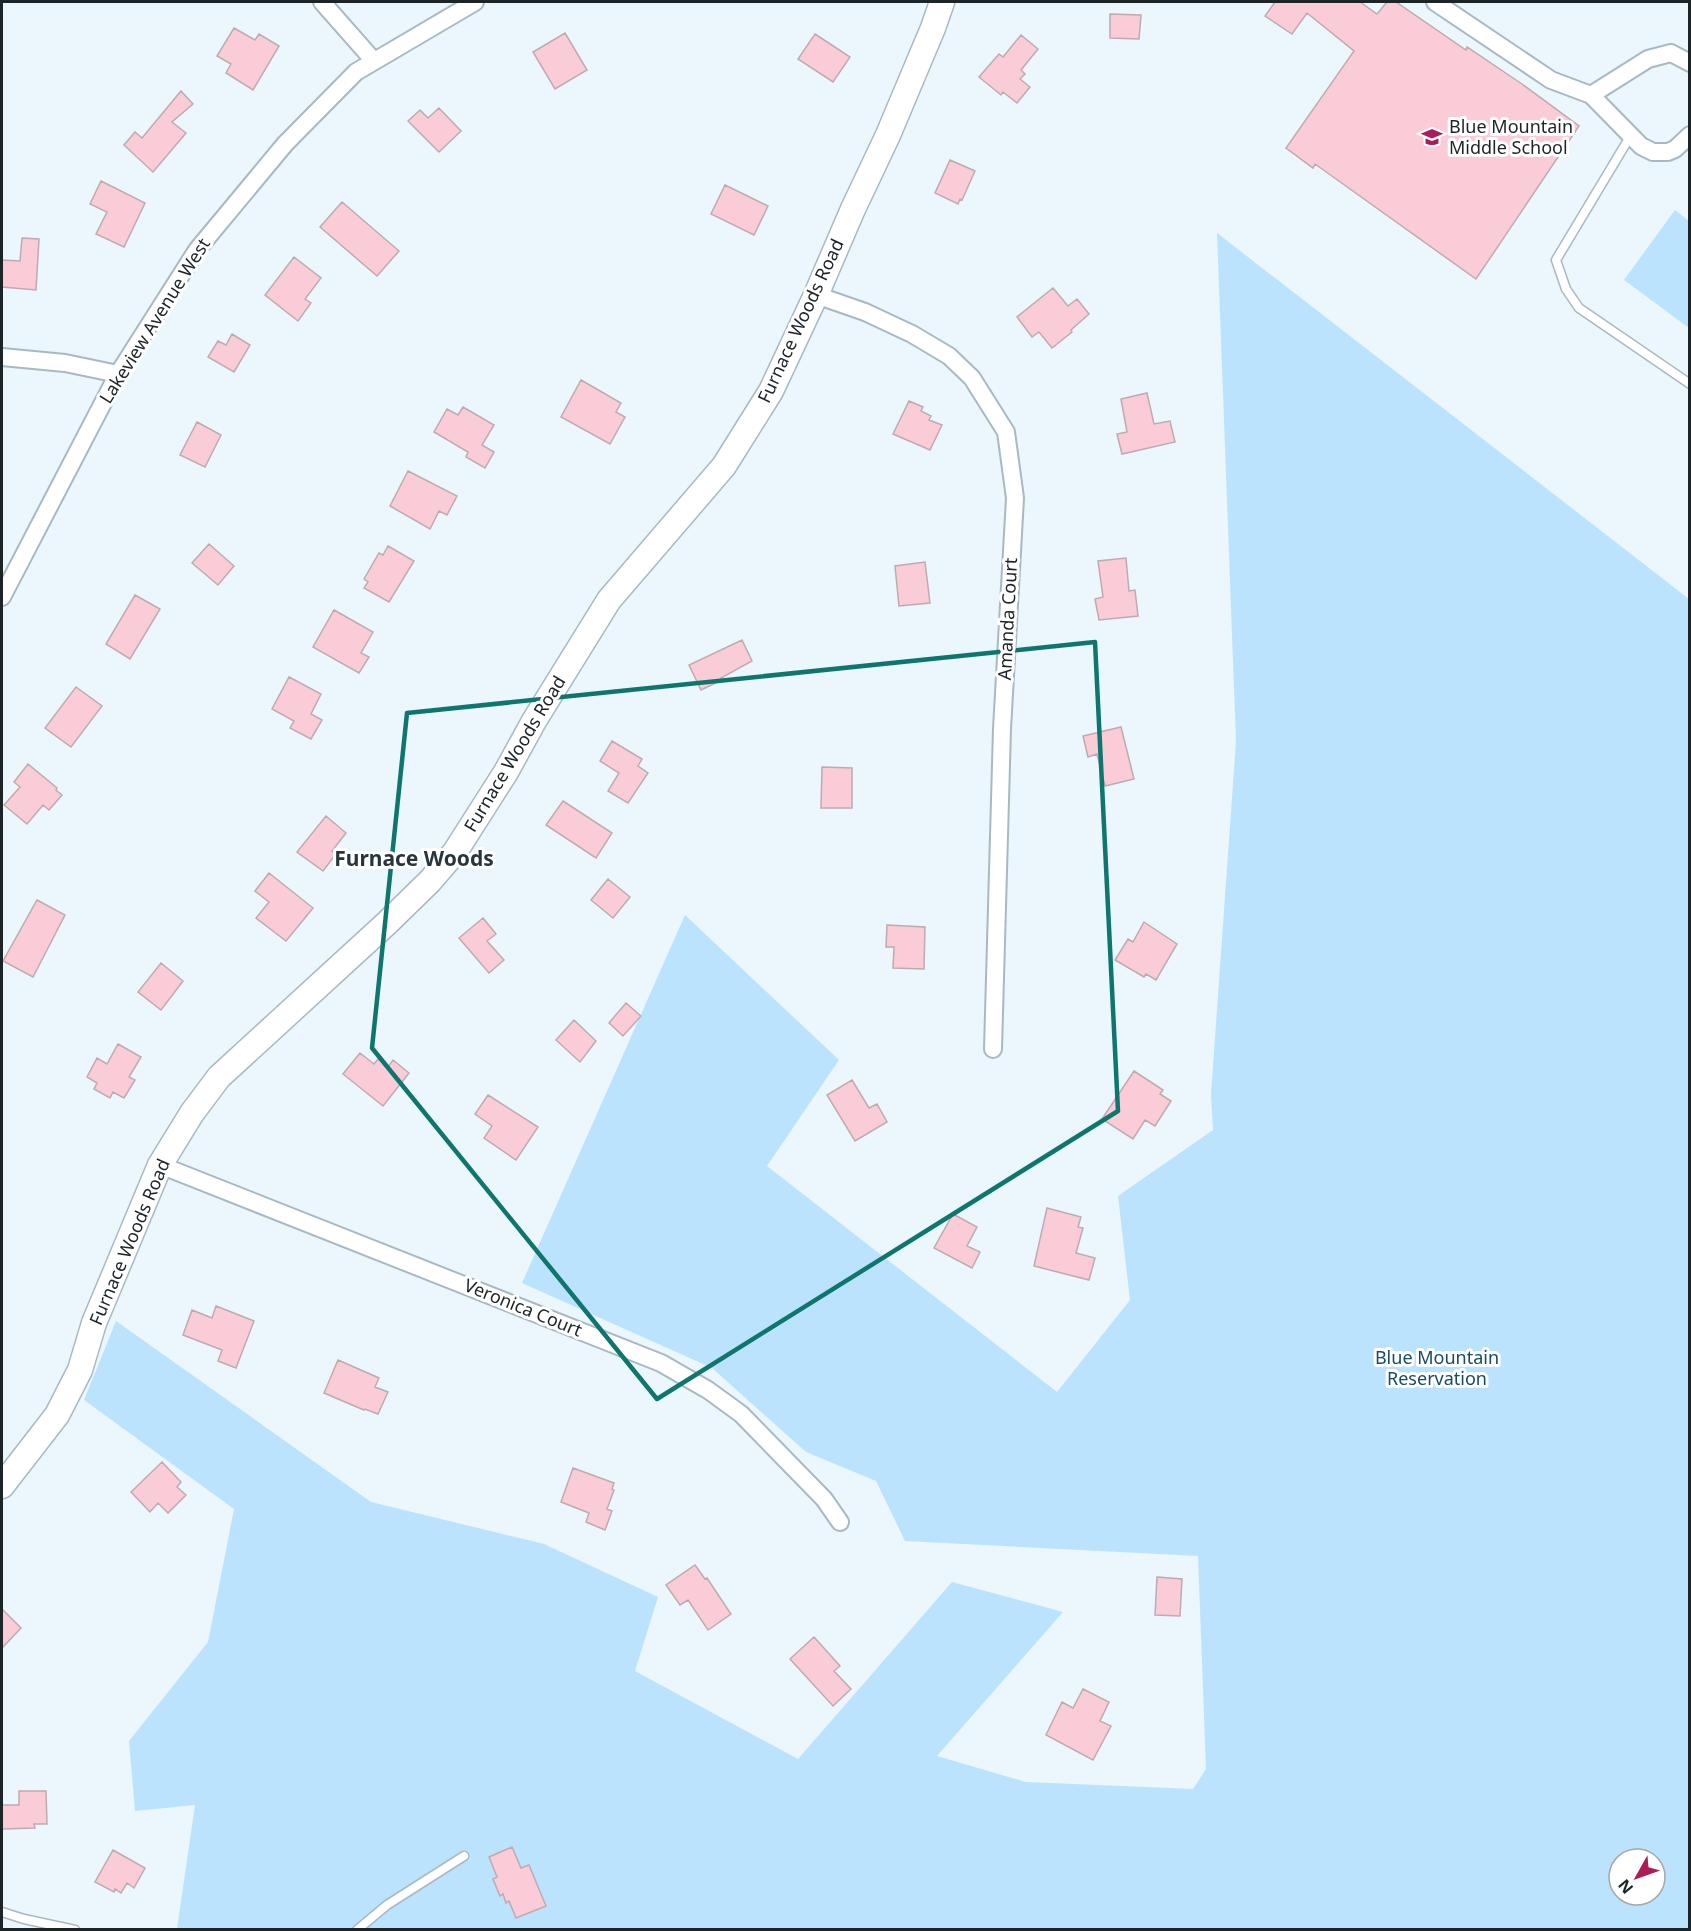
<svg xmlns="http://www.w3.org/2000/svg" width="1691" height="1931" font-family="'Noto Sans',sans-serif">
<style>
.green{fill:#bce3fd;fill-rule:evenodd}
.building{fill:#faccd7;stroke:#bfabaf;stroke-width:1.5}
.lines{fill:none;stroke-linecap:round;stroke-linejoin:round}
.lane-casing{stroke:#a8b9c4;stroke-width:11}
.street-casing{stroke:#a8b9c4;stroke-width:20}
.secondary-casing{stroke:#a8b9c4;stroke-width:27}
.lane{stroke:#fff;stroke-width:8}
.street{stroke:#fff;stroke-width:16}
.secondary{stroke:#fff;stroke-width:24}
.marked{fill:none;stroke:#0f766e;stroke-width:4.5;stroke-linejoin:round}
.labels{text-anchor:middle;stroke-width:6;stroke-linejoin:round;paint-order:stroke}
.poi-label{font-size:18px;fill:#1d2428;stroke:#fff;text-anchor:start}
.street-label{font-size:18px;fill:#1d2428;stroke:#fff}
.park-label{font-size:18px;fill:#174b66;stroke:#fff}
.quarter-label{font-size:21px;font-weight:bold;fill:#27353d;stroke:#fff}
</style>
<rect width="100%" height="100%" fill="#ebf6fd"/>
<!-- green -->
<path class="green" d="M1675 210 1689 221V328L1624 280Z
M1217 233 1689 599V1929H177L195 1805 135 1811 129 1741 208 1642 234 1509 84 1400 116 1321 371 1502 544 1544 658 1597 635 1671 798 1759 952 1582 1063 1612 937 1756 1026 1782 1193 1789 1206 1769 1198 1556 905 1541 876 1481 806 1452 712 1368 522 1283 685 915 839 1060 767 1166 1057 1392 1130 1300 1118 1196 1213 1130 1211 1094 1236 741ZM1619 1859H1655V1895H1619Z"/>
<!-- building -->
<path class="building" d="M1275 2H1360L1377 14 1387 2H1396L1466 50 1467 47 1522 84 1579 126 1476 279 1315 164 1313 168 1286 148 1354 51 1307 13 1292 34 1265 16Z
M1110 14 1141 15 1139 39 1110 38Z
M234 28 255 40 259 34 279 46 253 90 226 73 231 64 217 56Z
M565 33 587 70 555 89 533 52Z
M815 34 850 57 833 82 798 59Z
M1021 35 1038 49 1021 70 1025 74 1020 79 1030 87 1017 103 1003 92 1001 95 979 77 999 54 1003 57Z
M181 91 193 104 172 122 186 133 153 172 124 145 135 132 142 138Z
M439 108 461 131 439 152 408 121 420 110 428 118Z
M950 160 975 171 962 200 960 199 958 204 935 193Z
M101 181 145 203 124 247 96 234 107 212 90 204Z
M725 185 768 206 754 235 711 214Z
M342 202 399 251 377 276 320 227Z
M22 238 39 239 36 290 2 287V260L20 261Z
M294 257 321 278 305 299 311 303 298 321 265 295Z
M1053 288 1068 306 1077 299 1089 314 1071 330 1072 332 1052 348 1039 332 1032 337 1017 317Z
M232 334 250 345 234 372 208 357 218 341 226 345Z
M581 380 621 403 616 412 625 417 610 444 561 417Z
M1147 393 1154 424 1170 421 1175 442 1122 454 1117 434 1127 432 1121 399Z
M909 401 923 407 921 411 931 416 929 420 942 425 930 450 893 434Z
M463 407 494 425 482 445 494 452 485 468 466 457 468 452 434 432 447 409 458 415Z
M197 422 221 435 205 467 180 455Z
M408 471 457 496 447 515 439 511 430 529 390 506Z
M209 544 234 566 218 585 192 563Z
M388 546 414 561 389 602 364 588 368 582 364 579 379 553 383 555Z
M1126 558 1129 591 1135 590 1138 616 1099 620 1095 599 1103 597 1098 561Z
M925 562 930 603 899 606 895 566Z
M135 595 160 609 130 659 106 644Z
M334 610 373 632 361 653 369 657 359 673 313 647Z
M742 640 752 661 721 678 722 680 701 690 689 665Z
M289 677 321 694 311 714 322 720 311 739 290 728 294 721 272 709Z
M76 687 102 706 71 747 45 728Z
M1121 727 1134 779 1105 786 1097 754 1088 757 1083 736Z
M612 741 642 759 638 766 648 773 628 803 608 791 619 773 600 761Z
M28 764 57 788 56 790 62 795 49 810 43 805 27 824 4 805 20 787 14 782Z
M822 767 852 768V808H821Z
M563 801 612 833 596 858 546 825Z
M326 816 346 833 332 851 336 854 323 871 297 852Z
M269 873 313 908 286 941 256 918 269 902 255 891Z
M608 879 630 897 613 918 591 900Z
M37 900 65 915 33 977 3 961Z
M483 918 496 934 487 941 504 960 489 973 459 938Z
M1144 922 1177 944 1156 980 1146 974 1144 977 1115 960 1128 939 1133 942Z
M887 925 925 927 924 969 893 968 894 947H886Z
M161 963 183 981 161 1010 138 992Z
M626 1003 641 1016 623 1036 609 1023Z
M574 1020 596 1041 580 1062 556 1040Z
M118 1044 141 1057 129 1077 135 1080 124 1098 113 1092 110 1098 94 1089 97 1083 87 1077 97 1058 107 1064Z
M360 1053 374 1064 378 1059 388 1067 393 1060 409 1073 383 1106 343 1074Z
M1134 1071 1163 1090 1160 1094 1171 1101 1155 1126 1145 1120 1133 1139 1102 1119Z
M852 1080 869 1108 877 1104 887 1122 855 1141 827 1095Z
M488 1095 538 1127 516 1160 484 1138 492 1126 475 1114Z
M1047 1208 1081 1217 1078 1227 1083 1228 1076 1253 1095 1258 1089 1280 1034 1266Z
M953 1214 977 1227 967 1246 980 1252 972 1268 934 1248Z
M216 1306 254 1321 236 1368 218 1361 222 1350 183 1335 192 1310 212 1318Z
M338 1360 379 1378 375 1387 388 1392 378 1414 365 1409 364 1410 324 1393Z
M162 1462 181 1482 177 1487 186 1495 168 1513 158 1503 150 1512 131 1492Z
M573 1468 614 1483 612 1489 614 1490 607 1509 612 1511 605 1530 586 1522 589 1513 561 1502Z
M695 1565 705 1579 707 1578 731 1614 708 1630 688 1600 680 1605 666 1585Z
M1157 1577 1182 1579 1180 1616 1155 1615Z
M2 1609 21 1628 2 1648Z
M814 1637 840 1666 834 1671 851 1689 833 1706 790 1659Z
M1083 1689 1109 1702 1100 1721 1111 1726 1093 1760 1046 1735 1062 1702 1073 1708Z
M19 1791H46L47 1824H34L35 1828 2 1829V1805H19Z
M512 1847 521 1868 529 1865 546 1906 516 1918 509 1901 506 1903 503 1894 500 1896 493 1879 497 1877 489 1857Z
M113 1850 145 1868 134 1888 127 1883 121 1893 115 1889 114 1892 95 1882Z"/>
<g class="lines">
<!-- lane casing -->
<g class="lane-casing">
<path id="lane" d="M1631 135 1556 260 1566 289 1579 308 1690 384
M2 1912 24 1919 75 1930
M357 1930 387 1905 464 1856"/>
</g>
<!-- street casing -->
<g class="street-casing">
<path id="street" d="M322 2 374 61
M1435 2 1551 80 1591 95
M1690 63 1671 53 1648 59 1591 95 1641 146 1653 152H1668L1675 149 1690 135
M816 295 865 312 912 334 949 356 972 378 1006 432 1015 498 1002 729 993 1049
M2 357 65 363 118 374
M2 597 118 374 197 250 285 144 356 72 475 2
M160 1165 661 1363 708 1390 741 1414 824 1499 840 1522"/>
</g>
<!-- secondary casing -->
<g class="secondary-casing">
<path id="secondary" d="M2 1486 57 1415 80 1370 94 1323 160 1165 192 1113 219 1077 387 923 430 881 455 852 506 772 534 721 609 600 724 466 771 391 816 295 853 209 888 135 933 28 942 2"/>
</g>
<!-- lane -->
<use href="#lane" class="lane"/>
<!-- street -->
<use href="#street" class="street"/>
<!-- secondary -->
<use href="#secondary" class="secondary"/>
</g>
<!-- marked area -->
<path class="marked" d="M1095 642 1118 1111 657 1399 372 1048 407 713Z"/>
<!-- icons -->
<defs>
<g id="school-bare" transform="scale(1.62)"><path d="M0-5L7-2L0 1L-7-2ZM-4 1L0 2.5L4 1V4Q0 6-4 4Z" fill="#ac1d58" stroke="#fff" stroke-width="2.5" paint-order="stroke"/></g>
</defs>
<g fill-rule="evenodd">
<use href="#school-bare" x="1432" y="137"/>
</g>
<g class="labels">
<!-- poi labels -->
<g class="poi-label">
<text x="1449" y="133">Blue Mountain<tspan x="1449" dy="21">Middle School</tspan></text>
</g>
<!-- street labels -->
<g class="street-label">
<text transform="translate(155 321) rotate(-58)" y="6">Lakeview Avenue West</text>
<text transform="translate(801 321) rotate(-65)" y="6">Furnace Woods Road</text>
<text transform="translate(1008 619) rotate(-87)" y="6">Amanda Court</text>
<text transform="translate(515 754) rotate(-59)" y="6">Furnace Woods Road</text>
<text transform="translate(130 1242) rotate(-67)" y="6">Furnace Woods Road</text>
<text transform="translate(523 1308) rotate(22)" y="6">Veronica Court</text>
</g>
<!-- park labels -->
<g class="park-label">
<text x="1437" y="1364">Blue Mountain<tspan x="1437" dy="21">Reservation</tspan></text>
</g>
<!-- quarter labels -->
<g class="quarter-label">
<text x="414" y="866">Furnace Woods</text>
</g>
</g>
<!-- border -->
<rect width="1691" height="1931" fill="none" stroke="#1d2428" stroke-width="6"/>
<!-- north arrow -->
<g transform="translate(1637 1877) rotate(230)"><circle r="28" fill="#ffffff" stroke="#a5a7a9" stroke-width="1.5"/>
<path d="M0-4.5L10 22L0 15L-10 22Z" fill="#ac1d58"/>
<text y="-9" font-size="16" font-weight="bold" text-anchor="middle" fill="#1d2428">N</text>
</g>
</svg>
